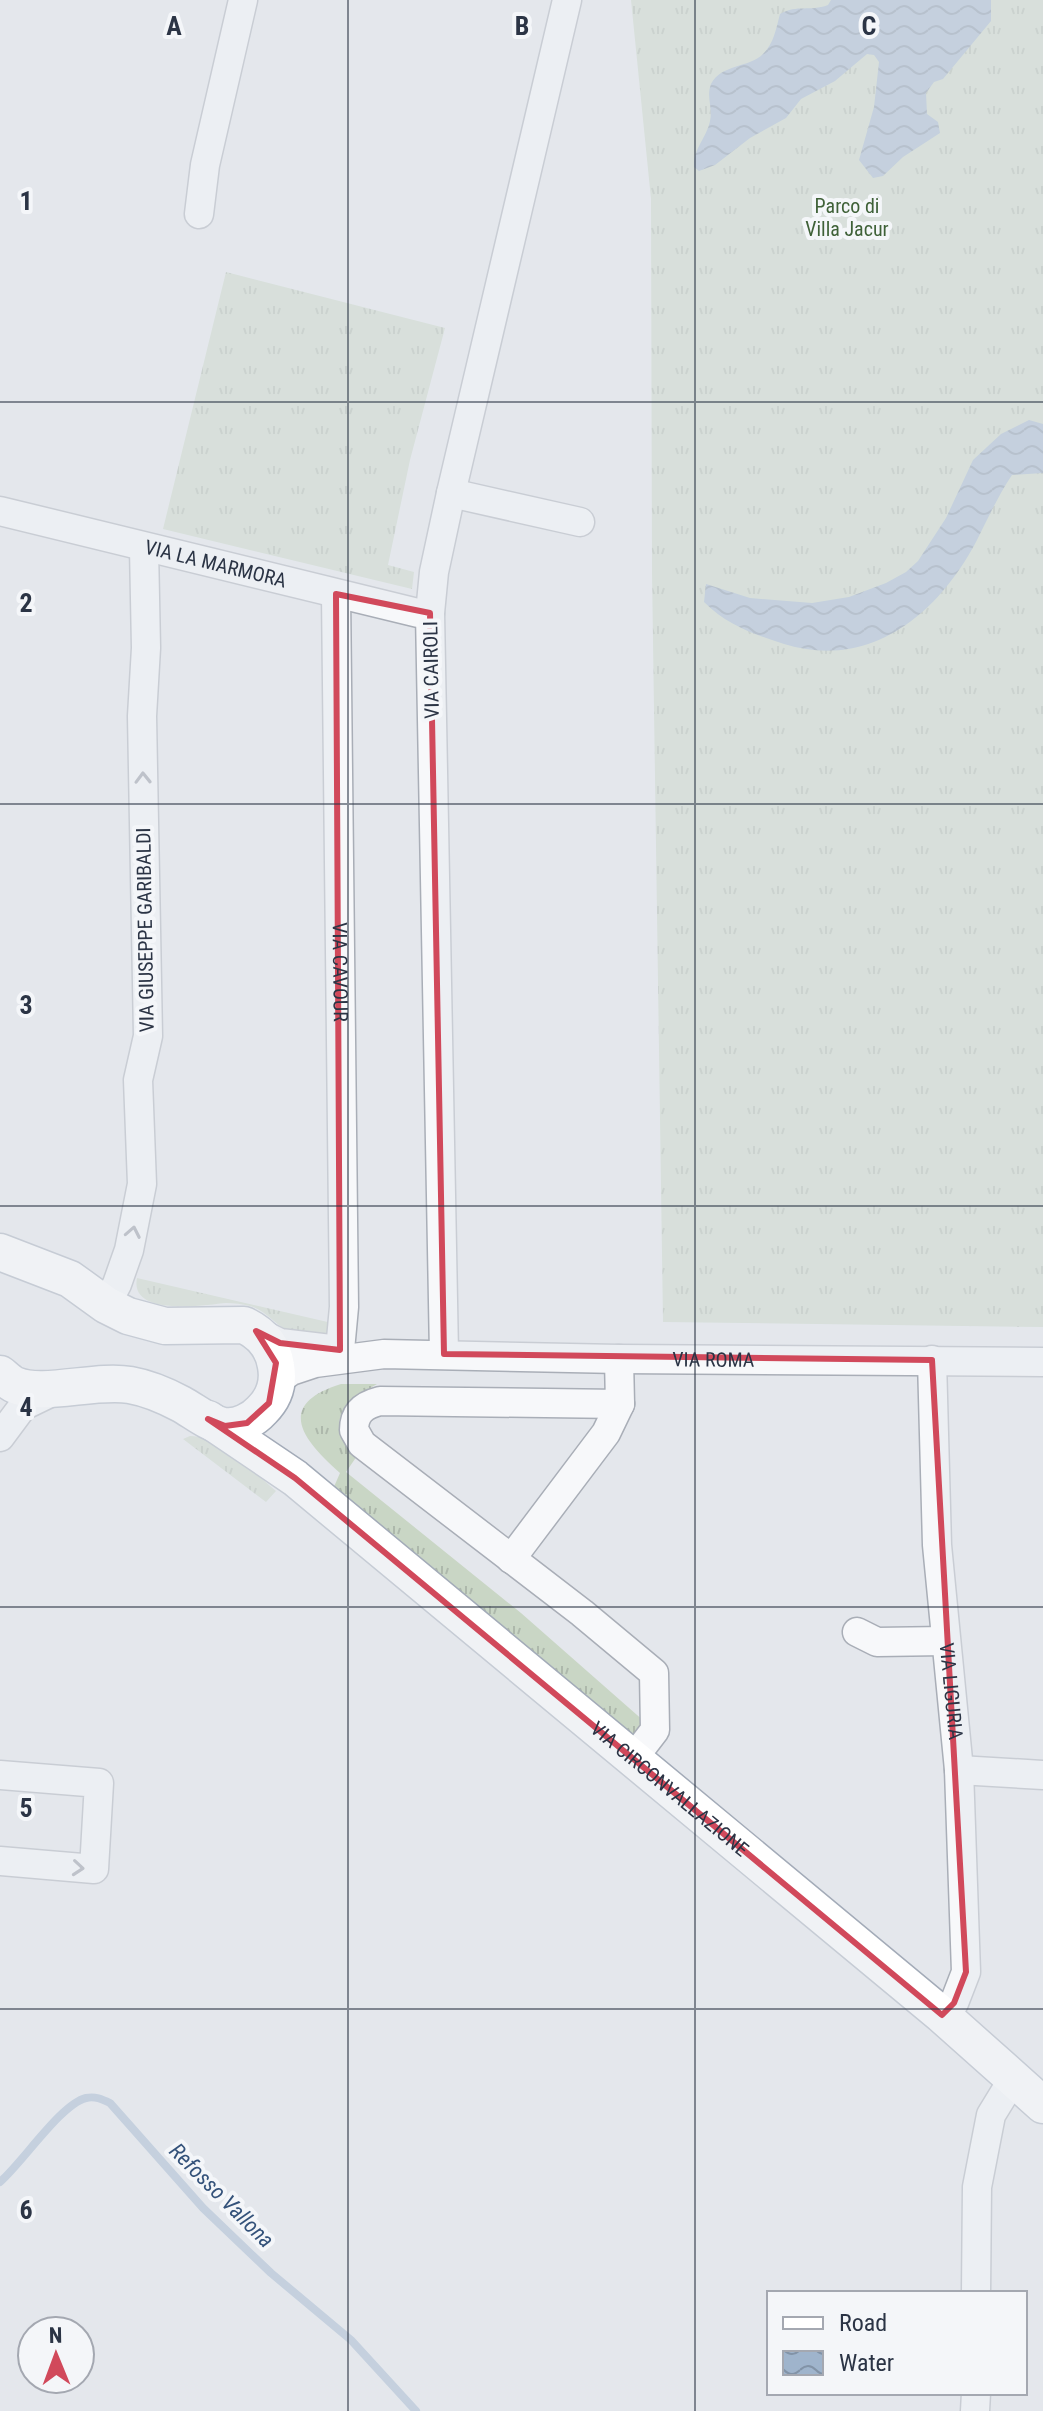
<svg xmlns="http://www.w3.org/2000/svg" width="1043" height="2411" font-family="'Roboto Condensed',sans-serif">
<style>
.grass{fill:url(#grass-tufts)}
.water{fill:url(#water-waves)}
.lines{fill:none;stroke-linecap:round;stroke-linejoin:round}
.stream{stroke:#9fb4cc;stroke-width:8}
.minor-casing{stroke:#a9aeb7;stroke-width:31}
.major-casing{stroke:#a3abb8;stroke-width:39}
.minor{stroke:#f7f8fa;stroke-width:28}
.major{stroke:#fff;stroke-width:36}
.oneway{stroke:#9196a0}
.marked{fill:none;stroke:#d1495b;stroke-width:6;stroke-linejoin:round}
.grid{fill:none;stroke:#2b3445;stroke-width:2;stroke-opacity:0.55}
.labels{text-anchor:middle;stroke-width:8;stroke-linejoin:round;paint-order:stroke}
.park-label{font-size:20px;fill:#3f6138;stroke:#f4f6f9}
.street-label{font-size:20px;fill:#2b3445;stroke:#f4f6f9}
.water-label{font-size:22px;font-style:italic;fill:#34527a;stroke:#f4f6f9}
.grid-label{font-size:26px;text-anchor:middle;font-weight:bold;fill:#2b3445;stroke:#f4f6f9;stroke-width:8;stroke-linejoin:round;paint-order:stroke}
</style>
<defs>
<pattern id="grass-tufts" width="24" height="20" patternUnits="userSpaceOnUse" patternTransform="scale(2)"><rect width="24" height="20" fill="#c9d6c5"/><path d="M3 7l-1-3M5 7V3M7 7l1-3M15 17l-1-3M17 17v-4M19 17l1-3" fill="none" stroke="#adb8ab"/></pattern>
<pattern id="water-waves" width="16" height="10" patternUnits="userSpaceOnUse" patternTransform="scale(2)"><rect width="16" height="10" fill="#9fb4cc"/><path d="M0 5q4-4 8 0t8 0" fill="none" stroke="#8293a7"/></pattern>
</defs>
<rect width="100%" height="100%" fill="#e4e7ec"/>
<!-- grass -->
<path class="grass" d="M631 0H1043V1327L663 1322 652 573 651 199Z
M226 272 445 328 410 460 388 565 414 572 412 589 163 529Z
M137 1278 332 1323 330 1334C319 1337 297 1335 287 1330 273 1323 265 1310 250 1306 242 1304 234 1303 226 1303 205 1305 129 1317 137 1278Z
M341 1384H377C345 1403 321 1424 357 1456L346 1472 521 1613 645 1722 633 1739 333 1489 340 1473C303 1440 274 1405 341 1384Z
M190 1436C222 1437 252 1471 276 1491L266 1502 183 1439Z"/>
<!-- water -->
<path class="water" d="M831 0H991V21L943 79 934 82 926 93 927 114 938 122 940 133 903 157 883 176 873 178 859 160 874 107 879 62 874 55 867 54 835 81 801 99 786 118 750 138 715 165 699 171 694 167C693 149 707 137 710 121 713 108 706 97 711 84 721 64 749 68 763 54 774 43 776 29 780 14 798 4 809 12 828 5Z
M1029 420 1043 424V473L1012 475C998 496 988 518 977 540 939 613 871 671 784 644 753 634 727 625 704 602L706 584 750 598 812 603 849 597 886 583 906 572 918 561 946 518 973 460 1001 434Z"/>
<g class="lines">
<!-- stream -->
<path class="stream" d="M0 2182C23 2162 61 2104 86 2098 95 2096 102 2099 110 2103L203 2208 271 2273 351 2340 416 2411"/>
<!-- minor casing -->
<g class="minor-casing">
<g id="minor">
<path d="M199 214 205 165 243 0"/>
<path d="M451 493 580 522"/>
<path id="s1" d="M0 511 418 613H430"/>
<path id="s2" d="M336 594 344 1307 340 1350"/>
<path d="M106 1305 117 1284 129 1250 142 1184 138 1080 148 1036 142 716 146 648 144 548"/>
<path d="M256 1331 280 1343 339 1350"/>
<path d="M444 1354 430 613 434 572 451 493 567 0"/>
<path d="M619 1359 620 1404 380 1401C364 1405 354 1412 354 1430L362 1444 582 1613 654 1673 655 1730 632 1760"/>
<path id="s3" d="M932 1360 937 1545 959 1770 966 1972 954 2003 942 2015"/>
<path id="s4" d="M276 1386 281 1378 291 1371 315 1363 384 1354 619 1359 1043 1362"/>
<path d="M0 1437 23 1406 56 1390"/>
<path d="M511 1559 606 1433 620 1404"/>
<path d="M857 1632 877 1642 945 1641"/>
<path d="M959 1770 1043 1775"/>
<path d="M0 1775 99 1783 94 1869 0 1861"/>
<path d="M976 2293 977 2187 991 2115 1013 2079"/>
<path d="M975 2411 976 2393"/>
</g>
</g>
<!-- major casing -->
<g class="major-casing">
<g id="major">
<path d="M0 1252 70 1279 106 1305 128 1316 165 1326 244 1325C261 1333 273 1346 276 1366 279 1383 274 1398 262 1410 253 1420 238 1428 224 1426 209 1424 194 1411 181 1404 166 1396 147 1388 130 1385 96 1379 42 1397 15 1385 10 1383 4 1377 0 1374"/>
<path id="s5" d="M208 1419 295 1478 942 2015 1043 2105"/>
</g>
</g>
<!-- minor -->
<use href="#minor" class="minor"/>
<!-- major -->
<use href="#major" class="major"/>
</g>
<!-- one-way arrows -->
<defs><path id="oneway-chevron" d="M-2-3.5L2.5 0L-2 3.5" fill="none" stroke-width="1.6" stroke-linecap="round" stroke-linejoin="round" transform="scale(2)"/></defs>
<g class="oneway">
<use href="#oneway-chevron" transform="translate(143 778) rotate(-91)"/>
<use href="#oneway-chevron" transform="translate(133 1232) rotate(-79)"/>
<use href="#oneway-chevron" transform="translate(78 1868) rotate(5)"/>
</g>
<!-- marked area -->
<path d="M0 0H1043V2411H0ZM336 594 430 613 444 1354 932 1360 966 1972 954 2003 942 2015 295 1478 208 1419 225 1426 247 1423 269 1403 276 1363 256 1331 280 1343 340 1350Z" fill="#e4e7ec" fill-opacity=".55" fill-rule="evenodd"/>
<path class="marked" d="M336 594 430 613 444 1354 932 1360 966 1972 954 2003 942 2015 295 1478 208 1419 225 1426 247 1423 269 1403 276 1363 256 1331 280 1343 340 1350Z"/>
<!-- grid -->
<path class="grid" d="M348 0V2411M695 0V2411M0 402H1043M0 804H1043M0 1206H1043M0 1607H1043M0 2009H1043"/>
<g class="labels">
<!-- park labels -->
<g class="park-label">
<text x="847" y="213">Parco di<tspan x="847" dy="23">Villa Jacur</tspan></text>
</g>
<!-- street labels -->
<g class="street-label">
<text dy="7" stroke="none"><textPath href="#s1" startOffset="222">VIA LA MARMORA</textPath></text>
<text transform="translate(431 670) rotate(-91)" y="7">VIA CAIROLI</text>
<text transform="translate(145 930) rotate(-91)" y="7">VIA GIUSEPPE GARIBALDI</text>
<text dy="7" stroke="none"><textPath href="#s2" startOffset="378">VIA CAVOUR</textPath></text>
<text dy="7" stroke="none"><textPath href="#s4" startOffset="446">VIA ROMA</textPath></text>
<text dy="7" stroke="none"><textPath href="#s3" startOffset="332">VIA LIGURIA</textPath></text>
<text dy="7" stroke="none"><textPath href="#s5" startOffset="592">VIA CIRCONVALLAZIONE</textPath></text>
</g>
<!-- water labels -->
<g class="water-label">
<text transform="translate(222 2195) rotate(45)" y="8">Refosso Vallona</text>
</g>
</g>
<g class="grid-label">
<text x="174" y="35">A</text>
<text x="522" y="35">B</text>
<text x="869" y="35">C</text>
<text x="26" y="210">1</text>
<text x="26" y="612">2</text>
<text x="26" y="1014">3</text>
<text x="26" y="1416">4</text>
<text x="26" y="1817">5</text>
<text x="26" y="2219">6</text>
</g>
<!-- legend -->
<rect x="767" y="2291" width="260" height="104" fill="#f4f6f9" stroke="#a4a8b1" stroke-width="2"/>
<rect x="783" y="2317" width="40" height="12" fill="#ffffff" stroke="#a4a8b1" stroke-width="2"/>
<text x="839" y="2331" font-size="24" fill="#2b3445">Road</text>
<rect x="783" y="2351" width="40" height="24" fill="url(#water-waves)" stroke="#a4a8b1" stroke-width="2"/>
<text x="839" y="2371" font-size="24" fill="#2b3445">Water</text>
<!-- north arrow -->
<g transform="translate(56 2355) rotate(359)"><circle r="38" fill="#f4f6f9" stroke="#a4a8b1" stroke-width="2"/>
<path d="M0-6L14 30L0 20L-14 30Z" fill="#d1495b"/>
<text y="-12" font-size="22" font-weight="bold" text-anchor="middle" fill="#2b3445">N</text>
</g>
</svg>
